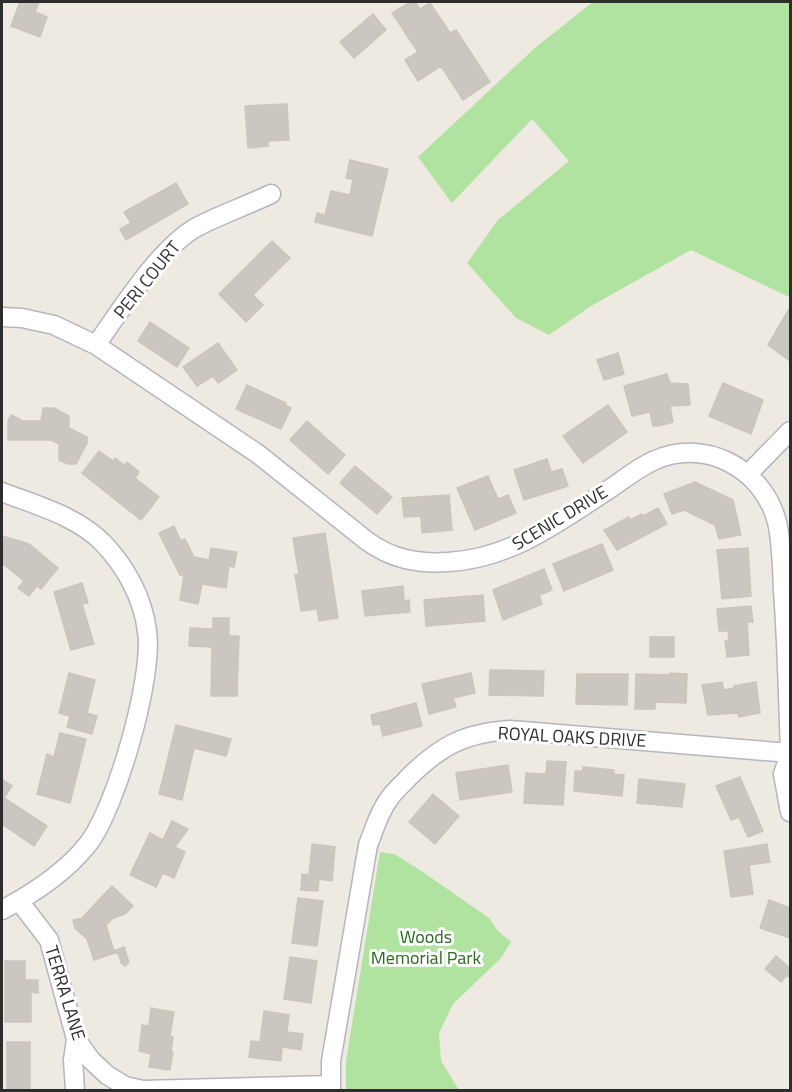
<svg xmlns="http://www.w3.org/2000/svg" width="792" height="1092" font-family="'Titillium Web',sans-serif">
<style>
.green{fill:#b0e39f}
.building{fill:#cac6c0;stroke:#cac6ba;stroke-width:1.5}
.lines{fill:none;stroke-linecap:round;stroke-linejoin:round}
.minor-casing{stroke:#b4b5c0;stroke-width:21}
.minor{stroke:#fff;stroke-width:18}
.labels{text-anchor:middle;stroke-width:6;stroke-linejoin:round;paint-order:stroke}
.street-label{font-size:18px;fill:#2d2d2d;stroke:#fff}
.park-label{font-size:18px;fill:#276b1d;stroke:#fff}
</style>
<rect width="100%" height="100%" fill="#eeeae1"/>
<!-- green -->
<path class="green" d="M593 2H790L789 297 691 250 591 306 549 335 516 318 467 263 498 220 569 161 532 119 452 203 418 157 536 47Z
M380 852 394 854 420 870 489 918 498 931 511 942 501 958 453 1004 439 1033 441 1061 459 1090H346V1061Z"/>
<!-- building -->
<path class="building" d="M17 2H39L35 12 47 17 40 37 11 26 20 2Z
M410 2H415L420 9 430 3 450 33 456 30 490 82 463 100 441 66 418 81 405 60 418 52 392 13Z
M373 14 386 30 354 58 340 42Z
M287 104 289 140 268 141V146L248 148 245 106Z
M350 160 388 169 372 236 315 222 317 213 325 215 331 191 350 195 353 179 346 178Z
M176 183 188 204 126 240 120 229 131 223 124 212Z
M272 241 290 258 253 295 263 305 246 322 219 294Z
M790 307V361L768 345Z
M150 322 189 348 177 367 138 341Z
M218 343 237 370 218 383 213 376 197 386 183 367Z
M618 353 624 374 604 380 597 360Z
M667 374 670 383 688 384 690 405 670 406 673 422 659 426H653L650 412 632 416 624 386Z
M723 383 763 400 751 434 709 416Z
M247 385 286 403 285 405 291 408 281 429 236 409Z
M608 405 627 432 583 463 563 436Z
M43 408H54L69 416V428L87 437V443L76 464H68L59 460V444L51 440H8V421L11 415 23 421H41Z
M307 421 345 455 328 474 290 440Z
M99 451 113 461 115 458 124 465 127 462 139 472 135 478 159 497 141 520 82 473Z
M547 459 551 472 562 469 568 486 524 500 514 470Z
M355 466 392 497 377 514 340 483Z
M488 476 498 499 508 495 516 513 475 530 457 488Z
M695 482 733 500 741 535 719 539 715 525 684 510 672 514 664 494Z
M449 495 452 530 422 533 421 516 404 517 402 498Z
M658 508 667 524 617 550 604 530 629 517 630 520 642 514 643 516Z
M174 526 181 541 185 539 194 557 209 560 211 548 237 552 234 567 229 566 226 588 202 584 198 604 180 600 184 575H180L159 533Z
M325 533 338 618 319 621 317 609 301 611 295 575 299 574 293 538Z
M2 536 29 544 58 568 41 589 37 586 29 596 18 588 24 581 2 563Z
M602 544 613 570 564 591 553 564Z
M748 548 751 596 722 599 717 550Z
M544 569 552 590 539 595 542 604 503 620 493 590Z
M82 583 88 603 82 604 94 644 71 650 54 592Z
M403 586 404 601 409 600 410 612 365 616 362 591Z
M483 595 485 621 426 626 424 600Z
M751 606 753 622H747L749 655 727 657 725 641 729 640 728 631H719L717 609Z
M213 618H229V636H239L237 696H211L212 647 189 646 190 628 213 629Z
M650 637H674V657H650Z
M490 670 544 671 543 696 489 695Z
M69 673 95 680 87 713 97 716 92 734 67 727 70 716 59 713Z
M471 673 475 693 453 698 456 707 429 714 422 684Z
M670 673 687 674 686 703 655 702V709H635L636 674 670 675Z
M577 674H628L627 705 576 704Z
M722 682 724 690 734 688V686L756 682 760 713 739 717 738 713 708 715 702 685Z
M416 703 422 726 383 736 380 724 373 725 371 715Z
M176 725 231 739 226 756 194 748 182 800 159 794Z
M60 733 86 739 70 803 37 794 47 754 54 757Z
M547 761 566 762 563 805 524 803 526 773 546 774Z
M508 765 512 792 460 800 456 773Z
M583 767 614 770V774L624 775 622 796 574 791 575 771H583Z
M740 777 763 831 748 837 739 817 731 820 716 786Z
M639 779 685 784 682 807 637 803Z
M3 780 12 786 4 798 47 826 34 846 2 824V783Z
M433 794 459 816 435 844 409 822Z
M172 821 188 829 175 847 185 852 174 878 163 873 156 887 130 875 150 833 163 840Z
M312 844 335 847 332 881 319 879 318 891 301 890 302 874 309 875Z
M767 844 770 862 749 865 753 894 731 897 724 851Z
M112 886 133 906 125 914 113 918 106 925 114 951 124 947 129 962 125 966 121 963 118 952 94 960 87 939 75 928 73 920 82 918Z
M298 898 323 901 317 946 292 943Z
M769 900 790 908V938L760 928Z
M776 956 790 968V978L787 975 781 982 765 969Z
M290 957 317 961 311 1003 284 999Z
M5 961H25V980H38V993L31 992V1022H5Z
M151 1008 174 1012 170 1036 173 1037 171 1052H173L170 1070 149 1067 151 1054 139 1051 142 1025 149 1026Z
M264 1011 289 1015 287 1032 303 1034 301 1050 282 1047 281 1061 249 1057 251 1041 260 1042Z
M7 1042H30V1090H7Z"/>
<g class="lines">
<!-- minor casing -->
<g class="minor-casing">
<path id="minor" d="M2 317 22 318 54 325 96 345 258 454 367 541C392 559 417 564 448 562 511 559 560 521 611 488 624 479 638 468 653 461 704 437 763 468 777 522 782 544 782 568 783 590 787 644 788 698 790 753
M96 345C121 310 158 250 195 228 219 215 246 206 271 194
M748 474 790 431
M2 492C35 505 77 516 103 543 126 567 143 598 147 631 154 677 116 808 88 844 65 873 34 893 2 910
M790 754 783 774 790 812
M19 901 49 940 76 1039 91 1060 107 1075 125 1086 143 1090 331 1085
M75 1090 73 1060 76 1039
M331 1090V1061L368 845C374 830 379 812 389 799 394 791 402 785 408 778 440 746 464 733 510 730L790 753"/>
</g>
<!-- minor -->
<use href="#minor" class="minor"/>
</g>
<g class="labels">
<!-- street labels -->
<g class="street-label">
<text transform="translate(147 280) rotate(-51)" y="6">PERI COURT</text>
<text transform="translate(560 518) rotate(-31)" y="6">SCENIC DRIVE</text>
<text transform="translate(572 737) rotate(3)" y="6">ROYAL OAKS DRIVE</text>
<text transform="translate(65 993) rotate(73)" y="6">TERRA LANE</text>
</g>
<!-- park labels -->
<g class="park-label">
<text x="426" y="943">Woods<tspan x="426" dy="21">Memorial Park</tspan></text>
</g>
</g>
<!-- border -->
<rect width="792" height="1092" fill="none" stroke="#2d2d2d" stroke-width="6"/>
</svg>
